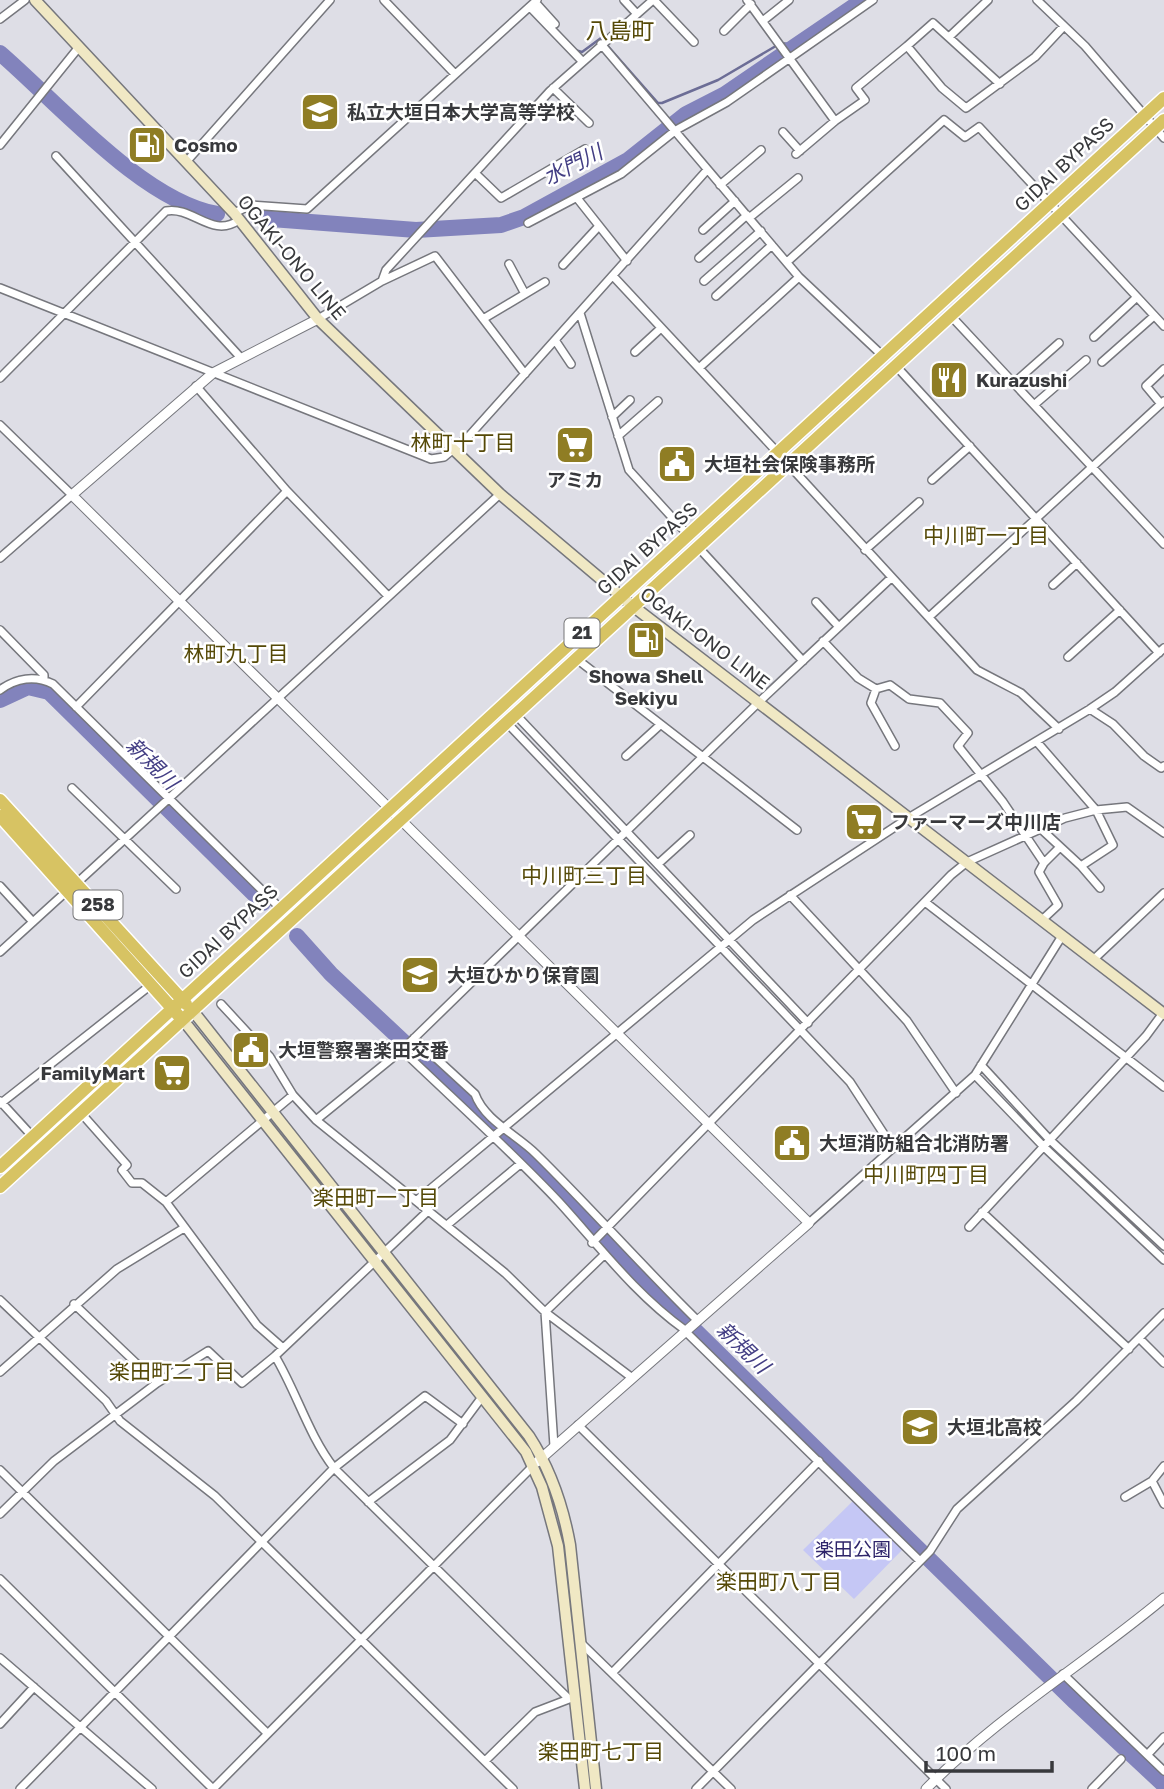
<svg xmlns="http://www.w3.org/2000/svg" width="1164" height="1789" font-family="'Golos Text','Noto Sans JP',sans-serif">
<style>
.green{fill:#c5c7f5}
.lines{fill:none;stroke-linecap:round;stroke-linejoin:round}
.stream{stroke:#6c6d96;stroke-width:2.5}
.river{stroke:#8283bc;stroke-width:16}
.minor-casing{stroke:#76777d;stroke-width:10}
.tertiary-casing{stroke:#76777d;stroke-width:11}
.secondary-casing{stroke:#76777d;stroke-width:13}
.trunk-casing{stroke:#fff;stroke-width:15}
.minor{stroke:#fff;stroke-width:7}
.tertiary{stroke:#fff;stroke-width:9}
.secondary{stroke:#f0e8c4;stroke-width:10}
.trunk{stroke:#d7c363;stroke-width:12}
.labels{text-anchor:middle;stroke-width:5;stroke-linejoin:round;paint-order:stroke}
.shield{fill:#fff;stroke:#747476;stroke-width:2}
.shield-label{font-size:18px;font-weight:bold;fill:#38393c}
.poi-label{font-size:19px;font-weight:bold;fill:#38393c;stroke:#fff;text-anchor:start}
.street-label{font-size:19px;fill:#38393c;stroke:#fff}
.park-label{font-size:19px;fill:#2e256a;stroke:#fff}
.water-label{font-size:21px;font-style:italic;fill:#433e84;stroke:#fff}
.neighbourhood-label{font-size:21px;fill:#554907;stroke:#fff}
.quarter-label{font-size:23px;fill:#554907;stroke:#fff}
</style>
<rect width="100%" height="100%" fill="#dedee6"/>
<!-- green -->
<path class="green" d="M855 1499 904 1548 854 1599 803 1550Z"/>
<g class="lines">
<!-- stream -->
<path class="stream" d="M606 44 658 103H662L718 80 781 43 795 45
M575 50 582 52 601 38"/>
<!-- river -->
<path class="river" d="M0 53C58 103 143 201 217 214
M258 218 416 230 501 225 524 217 628 160 686 114 725 94 863 0
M0 700 28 687 49 692 263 903
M297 936 331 974 453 1088 665 1301 1075 1702 1164 1785"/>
<!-- minor casing -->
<g class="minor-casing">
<path id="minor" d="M384 0 455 74
M624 0 636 13
M654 0 694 42
M747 0 835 121 865 100 856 88 907 46 942 88 966 108 1035 57 1064 26
M1037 0 1085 46 1164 138
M535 2 555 24
M530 7 581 60
M0 19 25 0
M764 20 789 0
M724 31 751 4
M949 37 988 0
M601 44 799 277 884 357
M907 46 933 23 1000 84
M553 88 589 123
M783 132 800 151
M0 145 79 47
M796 154 835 121
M56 156 241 358
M187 161 330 0
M475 173 501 198 585 149
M720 185 761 150
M577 198 627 261
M234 213 251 205 307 209 537 0
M749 218 798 178
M528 223 621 174 676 130 727 102 873 0
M703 230 735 201
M699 258 747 215
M787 262 944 120 965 137 979 127 1164 326
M509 264 525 294
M563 265 599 226
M613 276 779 454
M382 281 435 256 525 374
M704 281 761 231
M0 288 431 459 444 457 469 436 707 170
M716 296 772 245
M580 313 629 470 689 536
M951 316 1164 544
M318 319 382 281 386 270 550 91 653 0
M483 319 545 282
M1094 337 1137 297
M555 340 571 364
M635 352 661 328
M1102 362 1154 316
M896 366 1159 653
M699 368 799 277
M0 378 166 211C193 206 212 239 239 220
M1014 383 1059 343
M196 386 287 491 388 596
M1161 404 1146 386 1164 369
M1034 405 1086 360
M612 417 630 400
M0 425 72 495 0 558
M618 436 658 401
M788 464 977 670 1021 693 1059 729
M932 480 970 446
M698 547 803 661
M865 550 919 502
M1053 585 1077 563
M816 602 839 627
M929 617 1164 401
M0 630 44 675V680
M823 641 858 678 876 689 890 685 909 699 940 703 968 733 958 746 1003 802 1044 863 1039 872 1058 905 1042 920
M1068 657 1120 610
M578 660 797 830
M876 689 871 703 895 746
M0 690C16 678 35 675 53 684L280 908
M76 707 287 491
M1090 709 1113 724 1144 756 1161 768 1164 766
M517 716 808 1023
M508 724 850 1082 893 1148
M1037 742 1096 810 1113 845 1081 866 1041 829
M626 756 660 725
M72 788 176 889
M1044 863 1060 847
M658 864 690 835
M1081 866 1100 888
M78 882 500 494
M0 886 33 922
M790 895 907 1021 956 1093
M925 902 1164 1087
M0 952 68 890
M1093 960 1164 893
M221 1004 270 1057 293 1095 316 1120 505 1273 545 1312 631 1377
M414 1038 475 1094C484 1120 517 1135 536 1154 591 1208 642 1266 697 1320
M402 1050C454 1100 509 1149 559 1202 600 1247 635 1294 685 1330
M981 1065 1050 1140 1164 1246
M975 1075 1044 1147 1164 1260
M0 1101 33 1137
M0 1104 152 984
M81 1113 127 1165 122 1170 132 1183H142L166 1202 257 1325 283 1348
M316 1120 402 1050 759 702 891 578
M416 1201 753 920 910 817 1090 709 1115 692 1164 648
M166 1202 293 1095
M982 1212 1129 1349
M809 1223 975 1075 1062 936
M447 1225 519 1165
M969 1227 1146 1036 1163 1013
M592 1243 951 875 967 862 1065 818 1096 810 1127 807 1164 833
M0 1300 106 1401 120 1421 215 1496 513 1789
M74 1304 157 1383 208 1351 242 1383 275 1356 429 1210
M685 1331 920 1561
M1139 1338 1164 1363
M275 1356C297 1393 308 1434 334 1468L568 1698
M0 1372 117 1269 184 1228
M578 1425 946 1789
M554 1446 545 1312 604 1255
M0 1470 267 1733
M1152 1481 1164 1504
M1125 1497 1152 1481 1164 1466
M368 1502 450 1440 482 1397
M0 1514 54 1461 157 1383
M0 1579 213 1789
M581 1643 731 1789
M0 1658 152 1789
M613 1672 819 1461
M1063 1674 1164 1771
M0 1724 34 1687
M1148 1754 1164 1737
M485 1761 535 1712 569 1699
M20 1789 334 1468 425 1396 463 1424
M213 1789 533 1466
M696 1789 930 1551 957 1509 1076 1401 1164 1313
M1092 1789 1121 1759"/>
</g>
<!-- tertiary casing -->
<g class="tertiary-casing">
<path id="tertiary" d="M318 319 213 373 72 495 809 1223 537 1462
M926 1789C998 1716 1086 1663 1164 1598"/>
</g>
<!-- secondary casing -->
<g class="secondary-casing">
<path id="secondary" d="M35 0 234 213 318 319 500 494 634 607 1164 1014
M193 1011 529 1436C551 1470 563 1506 570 1545L596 1789
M183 1020 526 1452 542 1487 558 1546 585 1789"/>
</g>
<!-- trunk casing -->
<g class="trunk-casing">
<path id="trunk" d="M0 800 186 1004
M0 816 178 1015
M0 1167 1164 98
M0 1187 1164 120"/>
</g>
<!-- minor -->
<use href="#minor" class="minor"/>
<!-- tertiary -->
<use href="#tertiary" class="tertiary"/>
<!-- secondary -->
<use href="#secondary" class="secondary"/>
<!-- trunk -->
<use href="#trunk" class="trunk"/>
</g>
<!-- icons -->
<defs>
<g id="school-square" transform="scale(2.0125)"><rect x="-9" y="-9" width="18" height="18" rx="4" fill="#8f7d24" stroke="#fff"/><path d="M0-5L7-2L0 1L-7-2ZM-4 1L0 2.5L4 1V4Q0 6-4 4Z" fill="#fff"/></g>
<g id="fuel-square" transform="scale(2.0125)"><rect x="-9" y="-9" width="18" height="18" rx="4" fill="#8f7d24" stroke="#fff"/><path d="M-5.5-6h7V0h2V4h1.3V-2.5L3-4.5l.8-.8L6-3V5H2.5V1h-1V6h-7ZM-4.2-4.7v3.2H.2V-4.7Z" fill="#fff"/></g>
<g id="restaurant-square" transform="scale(2.0125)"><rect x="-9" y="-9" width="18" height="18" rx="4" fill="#8f7d24" stroke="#fff"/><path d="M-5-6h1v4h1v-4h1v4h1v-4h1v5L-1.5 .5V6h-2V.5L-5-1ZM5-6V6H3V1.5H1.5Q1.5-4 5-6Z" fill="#fff"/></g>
<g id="supermarket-square" transform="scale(2.0125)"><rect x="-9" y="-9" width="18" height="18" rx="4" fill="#8f7d24" stroke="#fff"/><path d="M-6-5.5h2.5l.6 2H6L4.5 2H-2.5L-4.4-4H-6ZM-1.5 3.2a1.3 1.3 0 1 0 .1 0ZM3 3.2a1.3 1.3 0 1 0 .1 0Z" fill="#fff"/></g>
<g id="civic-square" transform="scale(2.0125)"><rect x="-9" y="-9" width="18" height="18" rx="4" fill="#8f7d24" stroke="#fff"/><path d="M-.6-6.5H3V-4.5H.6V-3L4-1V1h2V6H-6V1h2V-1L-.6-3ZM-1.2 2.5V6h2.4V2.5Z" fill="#fff"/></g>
<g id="university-square" transform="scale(2.0125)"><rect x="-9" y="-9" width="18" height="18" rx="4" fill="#8f7d24" stroke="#fff"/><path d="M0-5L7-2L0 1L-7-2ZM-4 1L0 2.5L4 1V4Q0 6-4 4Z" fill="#fff"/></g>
</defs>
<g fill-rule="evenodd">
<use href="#school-square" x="320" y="112"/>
<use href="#fuel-square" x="147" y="145"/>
<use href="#restaurant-square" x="949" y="380"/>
<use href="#supermarket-square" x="575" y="445"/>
<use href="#civic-square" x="677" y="464"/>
<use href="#fuel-square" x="646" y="640"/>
<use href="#supermarket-square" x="864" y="822"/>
<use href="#school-square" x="420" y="975"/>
<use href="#civic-square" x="251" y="1050"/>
<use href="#supermarket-square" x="172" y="1073"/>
<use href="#civic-square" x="792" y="1143"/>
<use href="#university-square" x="920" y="1427"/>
</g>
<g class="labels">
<!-- shield labels -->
<g class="shield">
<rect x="564.5" y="618.5" width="35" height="29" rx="5"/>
<rect x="73.5" y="890.5" width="49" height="29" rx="5"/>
</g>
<g class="shield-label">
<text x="582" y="639">21</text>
<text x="98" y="911">258</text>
</g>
<!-- poi labels -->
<g class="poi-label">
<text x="347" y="119">私立大垣日本大学高等学校</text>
<text x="174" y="152">Cosmo</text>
<text x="976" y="387">Kurazushi</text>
<text x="704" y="471">大垣社会保険事務所</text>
<text x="575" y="487" text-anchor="middle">アミカ</text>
<text x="646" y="683" text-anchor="middle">Showa Shell<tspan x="646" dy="22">Sekiyu</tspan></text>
<text x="891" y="829">ファーマーズ中川店</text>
<text x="447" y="982">大垣ひかり保育園</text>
<text x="278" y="1057">大垣警察署楽田交番</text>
<text x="145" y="1080" text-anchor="end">FamilyMart</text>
<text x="819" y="1150">大垣消防組合北消防署</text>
<text x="947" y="1434">大垣北高校</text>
</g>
<!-- street labels -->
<g class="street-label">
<text transform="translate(1064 164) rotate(-43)" y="7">GIDAI BYPASS</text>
<text transform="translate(292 257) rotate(50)" y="7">OGAKI-ONO LINE</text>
<text transform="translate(647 548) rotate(-42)" y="7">GIDAI BYPASS</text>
<text transform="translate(705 638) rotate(37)" y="7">OGAKI-ONO LINE</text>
<text transform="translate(228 931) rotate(-43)" y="7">GIDAI BYPASS</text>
</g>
<!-- park labels -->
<g class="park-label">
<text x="853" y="1556">楽田公園</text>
</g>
<!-- water labels -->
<g class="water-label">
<text transform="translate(573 165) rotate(-27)" y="7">水門川</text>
<text transform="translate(152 764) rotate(45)" y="7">新規川</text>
<text transform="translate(743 1348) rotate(44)" y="7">新規川</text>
</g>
<!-- neighbourhood labels -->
<g class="neighbourhood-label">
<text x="463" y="450">林町十丁目</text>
<text x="986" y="543">中川町一丁目</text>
<text x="236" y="661">林町九丁目</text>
<text x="584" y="883">中川町三丁目</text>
<text x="926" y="1182">中川町四丁目</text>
<text x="376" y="1205">楽田町一丁目</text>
<text x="172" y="1379">楽田町二丁目</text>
<text x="779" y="1589">楽田町八丁目</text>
<text x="601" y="1759">楽田町七丁目</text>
</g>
<!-- quarter labels -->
<g class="quarter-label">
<text x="620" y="39">八島町</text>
</g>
</g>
<!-- scale -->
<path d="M926 1761v10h126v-10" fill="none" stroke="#38393c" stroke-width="3.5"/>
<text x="936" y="1761" font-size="21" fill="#38393c" stroke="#ffffff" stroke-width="5" paint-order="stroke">100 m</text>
</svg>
